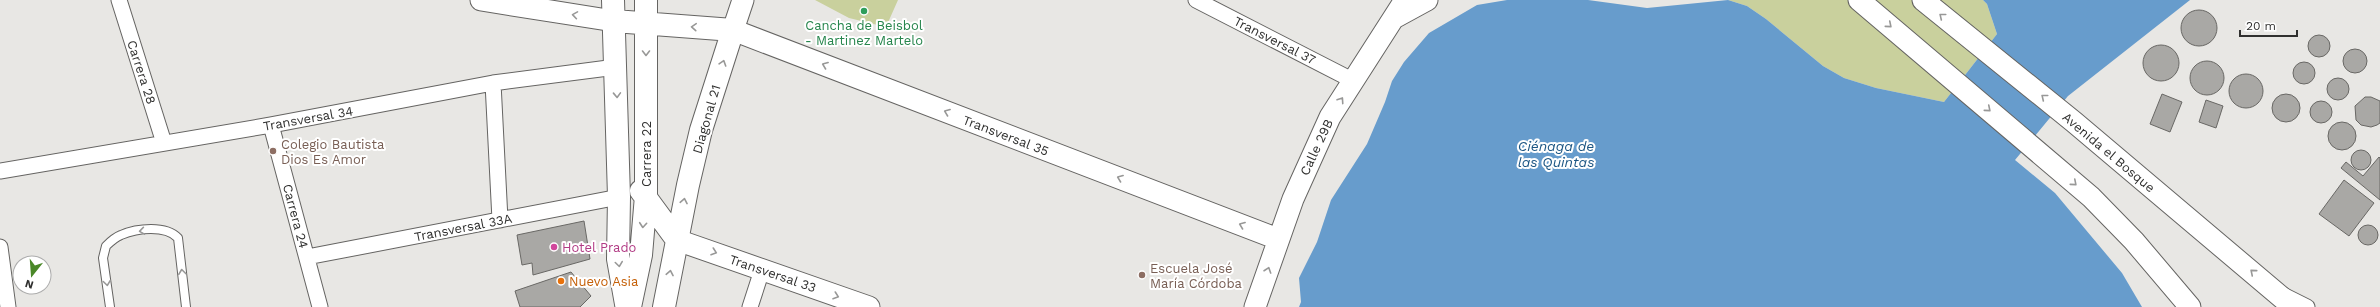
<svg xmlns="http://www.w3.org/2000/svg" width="2380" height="307" font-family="'Work Sans',sans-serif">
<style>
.green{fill:#c9d09d}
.water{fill:#679ccc}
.building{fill:#a9a8a5;stroke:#696865}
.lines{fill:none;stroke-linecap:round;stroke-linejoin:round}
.lane-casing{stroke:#656462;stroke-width:10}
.street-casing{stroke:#656462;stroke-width:17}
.secondary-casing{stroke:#656462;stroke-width:23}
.primary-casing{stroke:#656462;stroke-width:24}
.lane{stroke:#fff;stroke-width:8}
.street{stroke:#fff;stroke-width:15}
.secondary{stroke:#fff;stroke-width:21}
.primary{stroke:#fff;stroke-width:22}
.oneway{stroke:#989897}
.leisure-dot{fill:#2e9e5b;stroke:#fff;stroke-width:1.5}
.education-dot{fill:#8d6e63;stroke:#fff;stroke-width:1.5}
.hotel-dot{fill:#d1479c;stroke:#fff;stroke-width:1.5}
.food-dot{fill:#e8710a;stroke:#fff;stroke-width:1.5}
.labels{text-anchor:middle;stroke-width:4;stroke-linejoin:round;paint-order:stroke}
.leisure-label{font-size:13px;fill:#27864d;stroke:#fff}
.street-label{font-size:13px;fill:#30302f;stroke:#fff}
.education-label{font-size:13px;fill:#785e54;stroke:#fff;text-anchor:start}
.hotel-label{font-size:13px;fill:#b23c85;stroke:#fff;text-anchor:start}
.food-label{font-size:13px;fill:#c56008;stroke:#fff;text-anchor:start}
.water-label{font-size:14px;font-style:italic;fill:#1b5583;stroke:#fff}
</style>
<rect width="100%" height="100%" fill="#e8e7e4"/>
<!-- green -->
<path class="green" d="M815 0H898L886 27 849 18Z
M1709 0H1983L1987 4 1997 34 1944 102 1876 88 1844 78 1823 66 1766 19 1747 6 1728 0Z"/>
<!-- water -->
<path class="water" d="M1507 0H1588L1647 8 1728 0 1747 6 1766 19 1823 66 1844 78 1876 88 1944 102 1997 34 1987 4 1983 0H2190L2068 96 2015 160 2055 193 2122 273 2142 307H1299L1301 302 1299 278 1317 242 1331 200 1367 144 1385 102 1392 81 1404 62 1429 33 1477 5Z"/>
<!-- building -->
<path class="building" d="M2181 28a18 18 0 1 1 36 0a18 18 0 1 1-36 0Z
M2308 46a11 11 0 1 1 22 0a11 11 0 1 1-22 0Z
M2143 63a18 18 0 1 1 36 0a18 18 0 1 1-36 0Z
M2343 61a12 12 0 1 1 24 0a12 12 0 1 1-24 0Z
M2190 78a17 17 0 1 1 34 0a17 17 0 1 1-34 0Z
M2293 73a11 11 0 1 1 22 0a11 11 0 1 1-22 0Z
M2229 91a17 17 0 1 1 34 0a17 17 0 1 1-34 0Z
M2327 89a11 11 0 1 1 22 0a11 11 0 1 1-22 0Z
M2272 108a14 14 0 1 1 28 0a14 14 0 1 1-28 0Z
M2162 94 2182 102 2170 132 2150 124Z
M2365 97H2371L2380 101V123L2377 125 2371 127 2361 125 2356 120 2355 106Z
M2206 100 2223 106 2216 128 2199 122Z
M2310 112a11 11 0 1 1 22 0a11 11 0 1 1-22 0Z
M2328 136a14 14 0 1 1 28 0a14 14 0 1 1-28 0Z
M2351 160a10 10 0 1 1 20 0a10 10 0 1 1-20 0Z
M2379 157 2380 158V200L2341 168 2346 162 2363 176Z
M2344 180 2374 203 2349 236 2319 214Z
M584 221 590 259 533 275 532 263 522 265 517 235Z
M2358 235a10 10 0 1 1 20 0a10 10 0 1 1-20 0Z
M571 272 591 296 580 307H520L515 291Z"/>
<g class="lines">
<!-- lane casing -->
<g class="lane-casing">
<path id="lane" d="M110 307 103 258 106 246C110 242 116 237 121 235 137 228 166 225 178 238L186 307"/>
</g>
<!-- street casing -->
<g class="street-casing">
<path id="street" d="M119 0 164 143
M1196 0 1354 81
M493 83 500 220
M271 125 320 307
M0 171 271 125 493 83 616 67
M0 247 8 307
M307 257 619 197
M2285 296 2307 307
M750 307 762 270"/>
</g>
<!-- secondary casing -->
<g class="secondary-casing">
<path id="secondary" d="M481 0 614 21
M743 0 733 30 1278 239
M1859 0 2091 197 2134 241 2190 307
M1923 0 2074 122 2293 307
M1394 18 1427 0
M677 240 869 307
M1255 307 1293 199 1330 117 1405 0"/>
</g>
<!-- primary casing -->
<g class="primary-casing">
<path id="primary" d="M613 0 619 197 618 259 626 304
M614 21 733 30 701 130 688 185 664 307
M641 191 677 240
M630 307 641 255 646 196V0"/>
</g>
<!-- lane -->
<use href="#lane" class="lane"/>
<!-- street -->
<use href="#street" class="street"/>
<!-- secondary -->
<use href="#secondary" class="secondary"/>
<!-- primary -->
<use href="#primary" class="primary"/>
</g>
<!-- one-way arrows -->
<defs><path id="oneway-chevron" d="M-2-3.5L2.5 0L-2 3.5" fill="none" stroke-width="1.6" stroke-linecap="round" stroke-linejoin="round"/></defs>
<g class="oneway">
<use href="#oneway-chevron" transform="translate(575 15) rotate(-171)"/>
<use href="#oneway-chevron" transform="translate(1942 16) rotate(-141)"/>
<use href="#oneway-chevron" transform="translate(1889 25) rotate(40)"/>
<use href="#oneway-chevron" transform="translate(694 27) rotate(-176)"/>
<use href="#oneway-chevron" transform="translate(646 53) rotate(90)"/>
<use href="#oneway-chevron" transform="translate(723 63) rotate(-72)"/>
<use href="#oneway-chevron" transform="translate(825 65) rotate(-159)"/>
<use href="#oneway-chevron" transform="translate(617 95) rotate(88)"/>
<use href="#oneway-chevron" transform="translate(2044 97) rotate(-141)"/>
<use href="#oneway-chevron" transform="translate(1341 100) rotate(-56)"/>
<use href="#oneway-chevron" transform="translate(1988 109) rotate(40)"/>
<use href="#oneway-chevron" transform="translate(947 112) rotate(-159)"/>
<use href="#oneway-chevron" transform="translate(1120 178) rotate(-159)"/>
<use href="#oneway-chevron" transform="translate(2074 183) rotate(41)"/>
<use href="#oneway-chevron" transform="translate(684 201) rotate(-79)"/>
<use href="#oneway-chevron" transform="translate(643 225) rotate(95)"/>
<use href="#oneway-chevron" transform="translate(1242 225) rotate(-159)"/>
<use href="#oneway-chevron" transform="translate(142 231) rotate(171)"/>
<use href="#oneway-chevron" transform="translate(714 252) rotate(19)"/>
<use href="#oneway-chevron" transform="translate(619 264) rotate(82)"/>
<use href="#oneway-chevron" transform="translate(1268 270) rotate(-71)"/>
<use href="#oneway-chevron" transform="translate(182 272) rotate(-97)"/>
<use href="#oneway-chevron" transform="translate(2253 272) rotate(-140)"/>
<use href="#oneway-chevron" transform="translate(670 273) rotate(-79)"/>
<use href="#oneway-chevron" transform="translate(107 283) rotate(82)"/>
<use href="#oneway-chevron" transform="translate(836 296) rotate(19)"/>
</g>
<!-- markers -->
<circle class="leisure-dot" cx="864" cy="11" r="4"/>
<g class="education-dot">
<circle cx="273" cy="151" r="4"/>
<circle cx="1142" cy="275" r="4"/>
</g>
<circle class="hotel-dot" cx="554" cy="247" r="4"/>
<circle class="food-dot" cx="561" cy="281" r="4"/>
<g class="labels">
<!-- leisure labels -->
<g class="leisure-label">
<text x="864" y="30">Cancha de Beisbol<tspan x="864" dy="15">- Martinez Martelo</tspan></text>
</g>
<!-- street labels -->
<g class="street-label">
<text transform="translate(1275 40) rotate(27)" y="5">Transversal 37</text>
<text transform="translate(142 72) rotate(72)" y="5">Carrera 28</text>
<text transform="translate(308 118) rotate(-10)" y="5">Transversal 34</text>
<text transform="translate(706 119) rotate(-74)" y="5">Diagonal 21</text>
<text transform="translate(1006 135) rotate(21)" y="5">Transversal 35</text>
<text transform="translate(1316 147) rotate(-65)" y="5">Calle 29B</text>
<text transform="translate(2109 152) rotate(40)" y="5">Avenida el Bosque</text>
<text transform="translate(646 154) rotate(-90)" y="5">Carrera 22</text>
<text transform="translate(296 216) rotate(75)" y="5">Carrera 24</text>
<text transform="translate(463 227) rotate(-11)" y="5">Transversal 33A</text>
<text transform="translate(773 273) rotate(19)" y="5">Transversal 33</text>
</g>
<!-- education labels -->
<g class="education-label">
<text x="281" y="149">Colegio Bautista<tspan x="281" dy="15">Dios Es Amor</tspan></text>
<text x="1150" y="273">Escuela José<tspan x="1150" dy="15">María Córdoba</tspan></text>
</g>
<!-- hotel labels -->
<g class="hotel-label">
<text x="562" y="252">Hotel Prado</text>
</g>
<!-- food labels -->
<g class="food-label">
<text x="569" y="286">Nuevo Asia</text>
</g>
<!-- water labels -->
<g class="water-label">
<text x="1556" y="151">Ciénaga de<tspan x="1556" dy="16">las Quintas</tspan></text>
</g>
</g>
<!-- north arrow -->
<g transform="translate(32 275) rotate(197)"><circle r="19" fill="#ffffff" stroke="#acacac"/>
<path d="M0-3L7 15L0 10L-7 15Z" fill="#4a8828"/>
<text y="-6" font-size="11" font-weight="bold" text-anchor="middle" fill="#30302f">N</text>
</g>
<!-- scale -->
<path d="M2240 30v6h57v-6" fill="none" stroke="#30302f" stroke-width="2"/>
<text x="2246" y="30" font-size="12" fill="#30302f" stroke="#ffffff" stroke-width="3" paint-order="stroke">20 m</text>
</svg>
